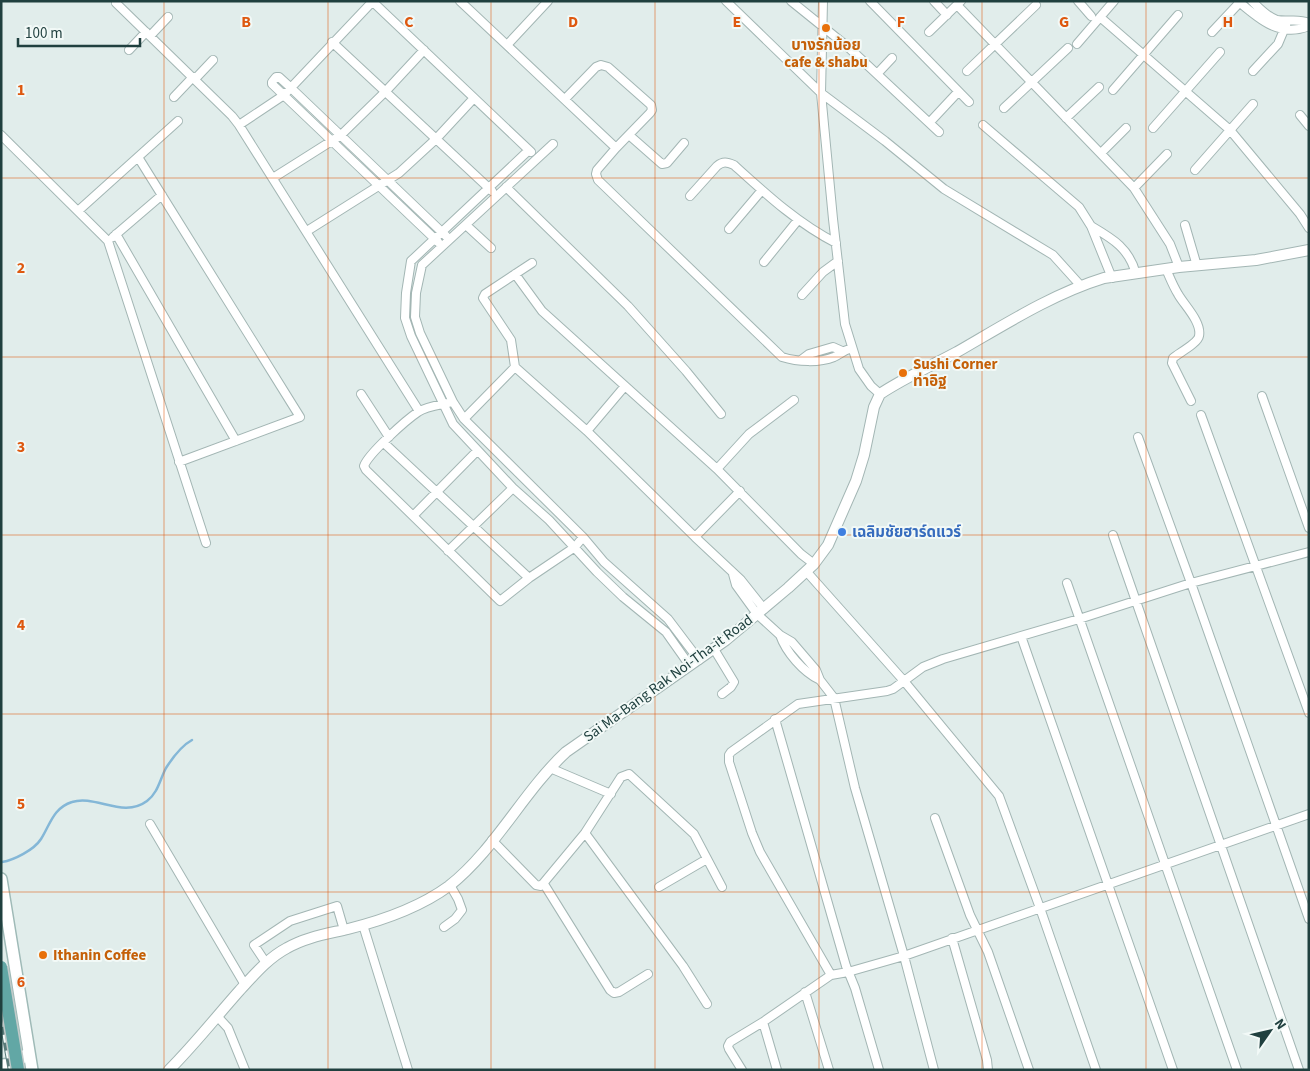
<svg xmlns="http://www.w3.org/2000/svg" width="1310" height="1071" font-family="'Source Sans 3','Noto Sans Thai',sans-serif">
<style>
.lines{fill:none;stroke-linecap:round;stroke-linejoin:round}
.stream{stroke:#84b7d7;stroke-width:2.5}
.minor-casing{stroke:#a3b6b4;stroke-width:10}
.tertiary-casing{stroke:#a3b6b4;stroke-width:12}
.secondary-casing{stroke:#9fbab7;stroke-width:14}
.minor{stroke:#fff;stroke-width:8}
.tertiary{stroke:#fff;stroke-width:10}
.secondary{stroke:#fff;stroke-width:11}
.rail-casing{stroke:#5a7b7a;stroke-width:4.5}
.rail{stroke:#f2f9f7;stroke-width:2.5;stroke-dasharray:8;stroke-linecap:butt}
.primary-bridge-casing{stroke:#c1cac9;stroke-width:15;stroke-linecap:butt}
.primary-bridge{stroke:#62a7a5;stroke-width:12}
.grid{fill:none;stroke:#de580f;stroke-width:1;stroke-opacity:0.55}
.food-dot{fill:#e8710a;stroke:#f2f9f7;stroke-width:2}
.shop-dot{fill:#3f7fe0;stroke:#f2f9f7;stroke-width:2}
.labels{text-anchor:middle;stroke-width:4;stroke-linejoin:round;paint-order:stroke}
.food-label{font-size:15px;font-weight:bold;fill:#c56008;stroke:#f2f9f7;text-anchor:start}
.shop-label{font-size:15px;font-weight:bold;fill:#366cbe;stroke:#f2f9f7;text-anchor:start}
.street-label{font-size:15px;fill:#20403f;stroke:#f2f9f7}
.grid-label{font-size:16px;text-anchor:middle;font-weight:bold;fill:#de580f;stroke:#f2f9f7;stroke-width:4;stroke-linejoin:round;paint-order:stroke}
</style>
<rect width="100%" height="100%" fill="#e1edeb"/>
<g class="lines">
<!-- stream -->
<path class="stream" d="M2 862C14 860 34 850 41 839 50 825 53 808 72 802 95 794 123 819 147 801 158 793 160 779 166 768 173 757 181 746 192 740"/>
<!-- minor casing -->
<g class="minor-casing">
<path id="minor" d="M372 1 531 152
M460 1 616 148 597 170 596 174 598 180 782 357C798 362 819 363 834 357 841 354 842 351 852 348
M726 1 821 93 885 141 944 189 1053 255 1081 286
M791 1 848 47 939 132
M823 1 821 93 833 219 845 324 859 369 871 386 880 394
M870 1 969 102
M934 1 947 15
M1078 1 1091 16
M1238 1C1259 19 1280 38 1309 26
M1252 1C1259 8 1267 17 1277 20 1288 22 1299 18 1309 23
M116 3 232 116 239 125 419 411
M957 5 1134 188 1170 244 1179 267
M1100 17 1230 130 1300 214 1309 228
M929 32 961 1
M1212 32 1241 1
M150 36 168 17
M332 42 492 191
M1077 44 1114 1
M507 45 548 1
M129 50 146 32
M967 71 1036 5
M1253 71 1278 44 1286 25
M877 74 892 58
M195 79 213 60
M1113 90 1178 15
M174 97 193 77
M565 99 596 67 601 65 608 67 651 105 652 110 650 113 616 148
M1004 108 1068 48
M1300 115 1309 126
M1066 118 1099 87
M930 122 958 92
M239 125 284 95 373 1
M983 125 1079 207 1091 226 1112 278
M1153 128 1220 52
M1 135 108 241 206 543
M629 135 662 164 667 163 684 143
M553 144 422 265 416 293 415 317 420 333 453 402 464 419 583 537 604 562 668 619 699 660
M529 150 411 261 406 293 405 318 411 336 453 424 513 488 549 520 597 572 623 597 666 632 690 666
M1101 153 1126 128
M138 157 300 417 179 462
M1195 170 1253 104
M273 178 341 135 385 92 424 50
M506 187 628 306 686 371 721 414
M1134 188 1167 154
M690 196 717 166C723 161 727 162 734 165 766 194 797 223 836 243
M78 211 178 121
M466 225 491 248
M1185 225 1197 266
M1091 226C1113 239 1129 248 1136 274
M729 229 762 190
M307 231 399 173 436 139 474 98
M116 234 236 441
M113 237 162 195
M438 242 272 84V82L276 77H279L290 87 446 236
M764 262 798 220
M532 263 485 294 483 298 511 340 515 367 587 431 695 537 741 580 764 609
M1166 269C1170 278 1173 286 1178 294 1184 305 1202 322 1199 336 1198 343 1179 353 1173 358L1172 363 1191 401
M515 274 542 311 717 469 801 554 814 564
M802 295 823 272 838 261
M801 360 809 354 833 347 842 351
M361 394 389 437
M1262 396 1309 528
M448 403C439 405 425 407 418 412 406 420 368 454 364 466L366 470 500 601 529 578 575 547 583 537
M1201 415 1309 713
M464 419 515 367
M587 431 625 386
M1138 437 1191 583 1309 919
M384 443 529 578
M717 469 749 434 794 400
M413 516 477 451
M1113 535 1299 1070
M695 537 740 491
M448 551 513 488
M806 571 904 681 999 796 1040 908 1096 1070
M733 574 736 585 757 614 780 635 792 642 816 670 820 680 834 698 855 788 904 956 934 1070
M1067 583 1237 1070
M780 635C786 652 803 672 820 680
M1021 636 1173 1070
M714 649 734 682 731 687 722 694
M775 719 846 966 855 988 879 1070
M550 768 611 794
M935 818 970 915 988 952 1029 1070
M150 824 245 985
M585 833 683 966 707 1004
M492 840 536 885 541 886 585 833 621 777 629 774 694 834 722 887
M544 884 610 990 614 993 619 992 648 974
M659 887 707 859
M363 925 408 1070
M444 927 455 919 462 910 458 899 450 885
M952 938 987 1060 988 1070
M266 963 254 945 290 921 337 906 344 930
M831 975 760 852 752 833 729 762V755L731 752 798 704 887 691 893 689 923 667 943 659 1079 619 1191 583 1309 552
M805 992 829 1070
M217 1016 228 1028 245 1070
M763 1022 777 1070
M742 1070 729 1049 728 1046 730 1042 763 1022 831 975 848 972 904 956 1309 814"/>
</g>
<!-- tertiary casing -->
<g class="tertiary-casing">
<path id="tertiary" d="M169 1070C194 1045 216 1017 240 990 254 975 268 958 287 948 306 937 327 934 348 929 384 920 419 908 449 886 495 850 523 792 566 752L726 640 788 588 814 564 828 545 856 481 864 455 874 407 880 394C904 378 931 366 957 352 1004 325 1052 294 1104 278L1179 267 1256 260 1309 250"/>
</g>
<!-- secondary casing -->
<g class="secondary-casing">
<path id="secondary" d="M1 879 32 1070
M1 1065C9 1065 18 1064 23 1056"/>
</g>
<!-- minor -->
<use href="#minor" class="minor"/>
<!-- tertiary -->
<use href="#tertiary" class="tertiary"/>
<!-- secondary -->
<use href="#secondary" class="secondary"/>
<!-- rail casing -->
<g class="rail-casing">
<path id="rail" d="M1 1019 10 1070"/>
</g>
<!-- rail -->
<use href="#rail" class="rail"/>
<!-- primary-bridge casing -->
<g class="primary-bridge-casing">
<path id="primary-bridge" d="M1 967 18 1070"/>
</g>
<!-- primary-bridge -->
<use href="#primary-bridge" class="primary-bridge"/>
</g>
<!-- grid -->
<path class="grid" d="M164 1V1070M328 1V1070M491 1V1070M655 1V1070M819 1V1070M982 1V1070M1146 1V1070M1 178H1309M1 357H1309M1 535H1309M1 714H1309M1 892H1309"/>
<!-- markers -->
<g class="food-dot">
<circle cx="826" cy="28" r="5"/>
<circle cx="903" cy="373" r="5"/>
<circle cx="43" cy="955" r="5"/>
</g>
<circle class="shop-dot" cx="842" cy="532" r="5"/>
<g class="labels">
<!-- food labels -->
<g class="food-label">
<text x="826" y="50" text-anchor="middle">บางรักน้อย<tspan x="826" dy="17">cafe &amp; shabu</tspan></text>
<text x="913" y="369">Sushi Corner<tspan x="913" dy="17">ท่าอิฐ</tspan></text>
<text x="53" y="960">Ithanin Coffee</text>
</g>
<!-- shop labels -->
<g class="shop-label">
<text x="852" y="537">เฉลิมชัยฮาร์ดแวร์</text>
</g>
<!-- street labels -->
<g class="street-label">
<text transform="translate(668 678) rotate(-36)" y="5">Sai Ma-Bang Rak Noi-Tha-it Road</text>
</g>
</g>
<g class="grid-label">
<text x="246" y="27">B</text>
<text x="409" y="27">C</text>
<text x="573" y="27">D</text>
<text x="737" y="27">E</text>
<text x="901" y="27">F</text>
<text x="1064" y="27">G</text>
<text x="1228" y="27">H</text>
<text x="21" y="95">1</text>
<text x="21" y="273">2</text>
<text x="21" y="452">3</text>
<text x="21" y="630">4</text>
<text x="21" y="809">5</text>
<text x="21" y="987">6</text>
</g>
<!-- border -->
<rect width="1310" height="1071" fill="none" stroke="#20403f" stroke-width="5"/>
<!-- north arrow -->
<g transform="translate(1270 1031) rotate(56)" stroke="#f2f9f7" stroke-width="4" paint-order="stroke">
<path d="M0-4L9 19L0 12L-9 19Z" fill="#20403f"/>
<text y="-8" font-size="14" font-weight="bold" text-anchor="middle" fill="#20403f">N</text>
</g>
<!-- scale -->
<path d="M18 38v8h122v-8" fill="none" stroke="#20403f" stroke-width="2.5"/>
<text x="25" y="38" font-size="15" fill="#20403f" stroke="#f2f9f7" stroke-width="4" paint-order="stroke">100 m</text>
</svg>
